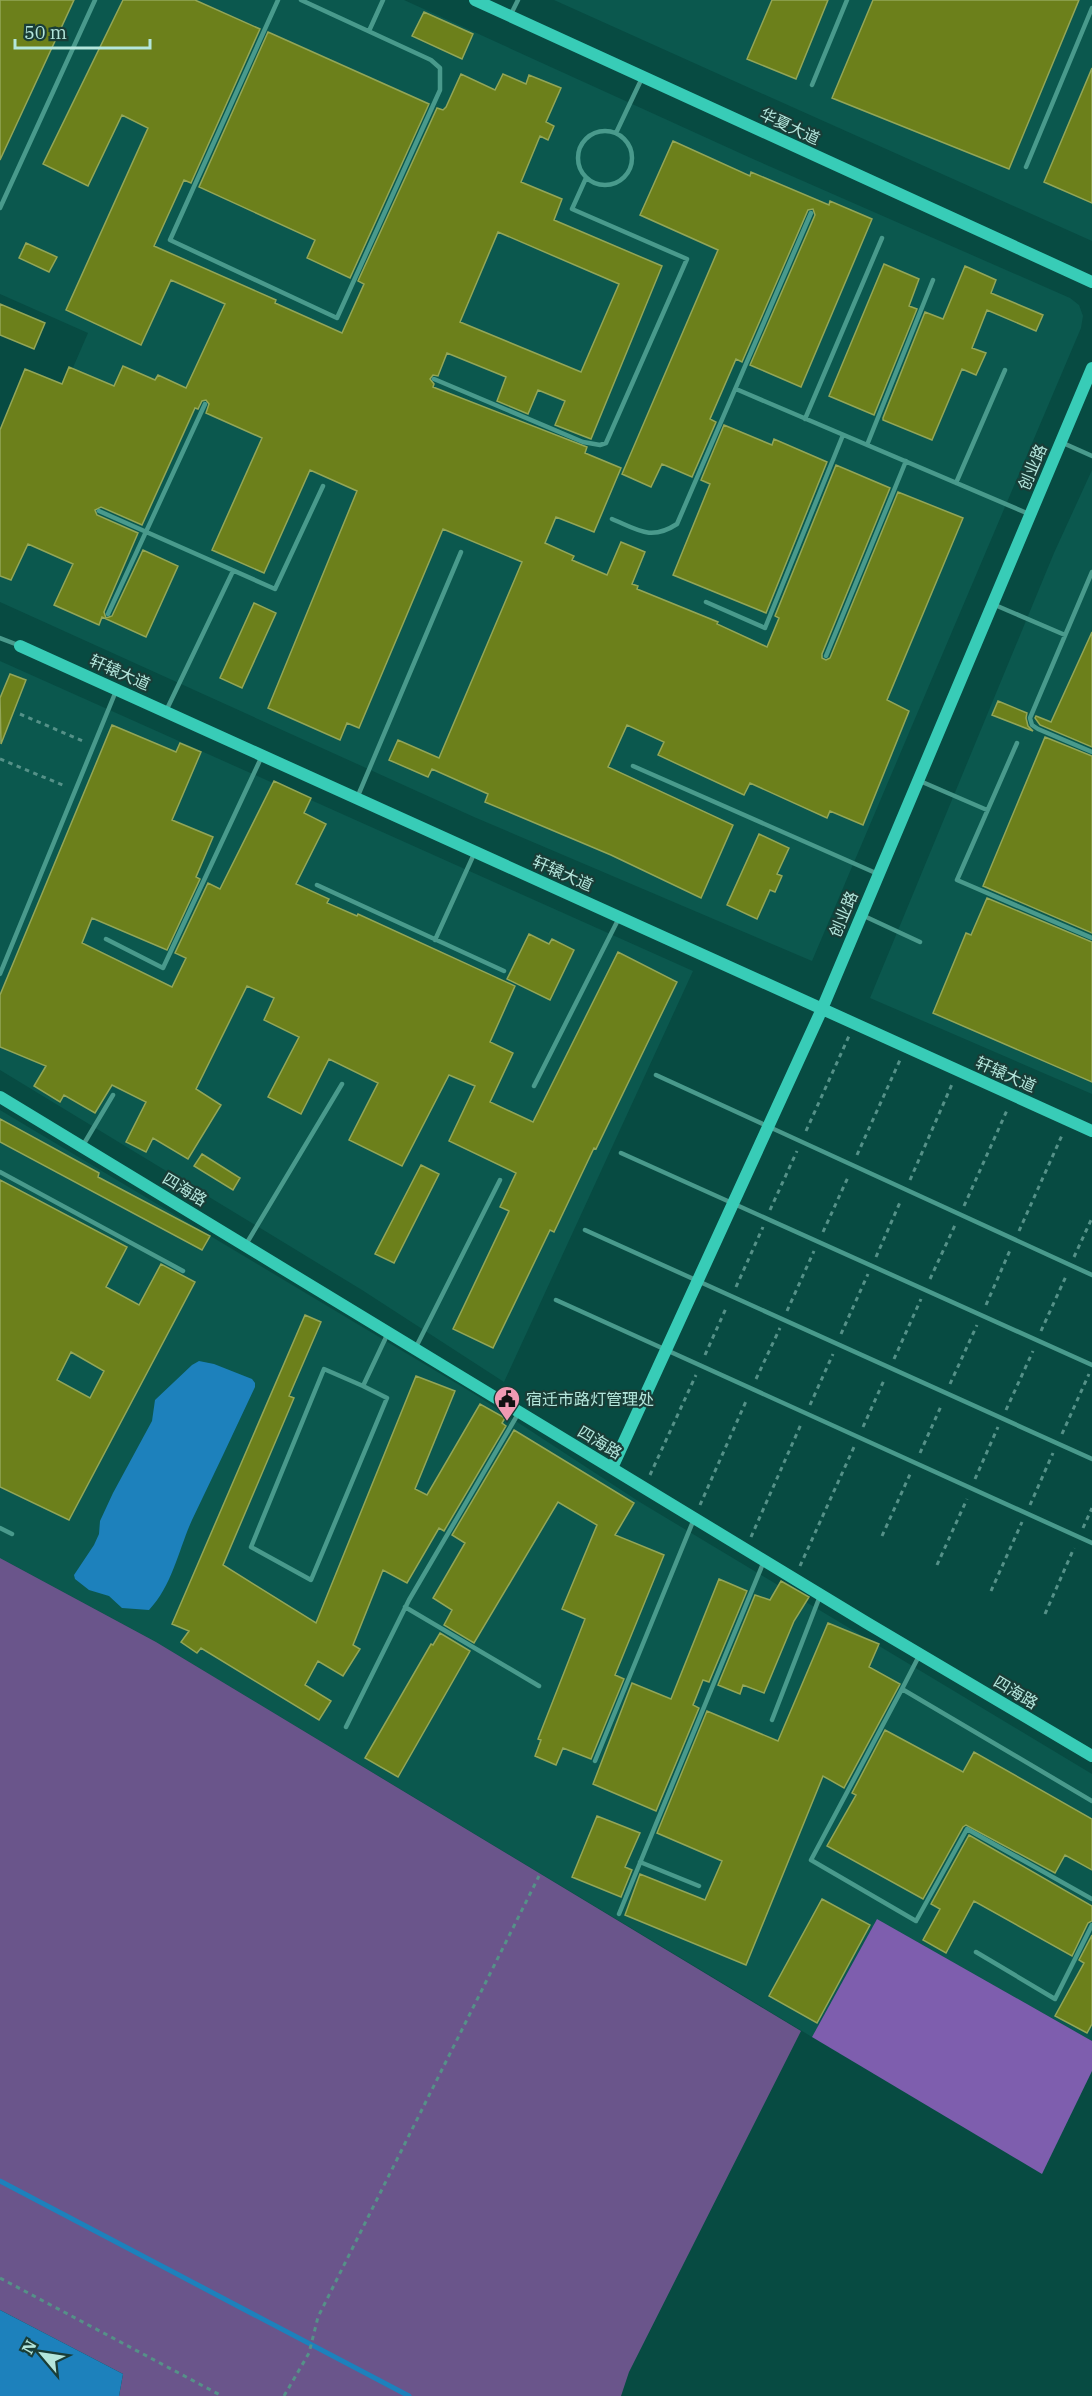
<svg xmlns="http://www.w3.org/2000/svg" width="1092" height="2396" font-family="'IBM Plex Serif','Noto Sans SC',serif">
<style>
.built{fill:#0b584e}
.green{fill:#6a558b}
.forest{fill:#7e5eae}
.water{fill:#1d81bc}
.lines{fill:none;stroke-linecap:round;stroke-linejoin:round}
.stream{stroke:#1d81bc;stroke-width:5}
.building{fill:#6c801b;stroke:#93a658;stroke-width:1.5;fill-rule:evenodd}
.path{stroke:#559188;stroke-width:3;stroke-dasharray:4.5 4.5;stroke-linecap:butt}
.lane{stroke:#499a8c;stroke-width:4.5}
.secondary{stroke:#38ccb7;stroke-width:12}
.labels{text-anchor:middle;stroke-width:4.5;stroke-linejoin:round;paint-order:stroke}
.street-label{font-size:16px;fill:#b4e6dc;stroke:#193d37}
.poi-label{font-size:16px;fill:#b4e6dc;stroke:#193d37;text-anchor:start}
</style>
<rect width="100%" height="100%" fill="#074b42"/>
<!-- built -->
<path class="built" d="M0 0H404L753 159 1070 298 1079 305 1083 316 1081 328 812 961 474 817 0 602V536L88 333 0 294Z
M554 0H1092V241L734 81Z
M1092 470V1094L870 998 1054 553Z
M0 661 693 971 504 1382 362 1290 0 1070Z
M0 1110 476 1395 638 1501 1092 1774V2041L877 1919 812 2037 156 1642 0 1558Z"/>
<!-- green -->
<path class="green" d="M0 1558 156 1642 801 2031 629 2372 621 2396H119L123 2374 0 2310Z"/>
<!-- forest -->
<path class="forest" d="M877 1919 1092 2041V2071L1042 2174 812 2037Z"/>
<!-- water -->
<path class="water" d="M199 1361 214 1364 252 1379 255 1383V1387C234 1432 213 1476 192 1520 178 1551 173 1584 149 1610L122 1608 109 1596 89 1590 75 1579 74 1575 94 1545 99 1534 100 1521 113 1493 152 1421 155 1400 192 1365Z
M0 2310 123 2374 119 2396H0Z"/>
<g class="lines">
<!-- stream -->
<path class="stream" d="M0 2181 409 2396"/>
</g>
<!-- building -->
<path class="building" d="M0 0H74L0 160Z
M123 0H195L260 29 191 183 184 180 154 246 276 300 275 303 342 333 364 284 358 281 437 108 443 110 446 107 461 74 495 90 503 74 526 84 529 75 561 88 546 122 554 126 548 140 540 136 521 182 562 199 554 220 662 266 591 439 555 425 565 401 538 390 528 414 497 401 506 377 447 353 438 376 433 375 430 379 434 384 433 387 587 447 585 453 621 468 594 532 556 517 545 543 574 556 572 560 607 575 621 542 645 552 632 584 638 586 637 589 718 622 717 624 767 647 779 618 775 616 836 465 890 488 822 654V658L826 660 830 658 898 492 963 518 887 700 909 711 863 825 830 811 827 818 750 783 744 795 658 755 664 742 627 725 608 767 733 825 701 898 611 855 485 802 488 794 432 769 428 777 389 760 398 740 439 758 522 562 443 529 359 728 347 723 340 740 268 708 357 491 310 470 264 573 212 550 262 438 206 413 209 404 206 400 202 401 198 409 195 408 142 525 101 507 95 510 97 515 138 533 104 612 106 618 112 616 143 550 178 566 146 637 102 617 99 625 54 605 73 564 28 544 11 580 0 576V430L25 369 62 384 69 367 114 386 123 366 155 380 158 375 186 388 225 304 171 280 141 345 66 310 148 128 122 115 88 186 43 164ZM498 232 619 284 581 372 460 322Z
M772 0H828L796 79 747 59Z
M873 0H1079L1009 169 832 98Z
M424 12 473 34 462 59 412 36Z
M268 32 429 104 350 278 307 258 315 240 199 187Z
M1092 68V203L1044 182Z
M673 141 750 176 751 172 829 205 830 201 872 219 801 387 750 365 815 215 813 209 808 210 742 362 736 359 710 419 716 422 692 477 662 464 651 487 622 474 718 250 640 215Z
M26 243 57 257 49 272 19 258Z
M884 264 919 279 909 306 917 309 874 415 829 396Z
M965 266 996 280 991 293 1043 315 1036 331 987 310 972 348 986 353 976 375 962 369 932 440 883 420V418L925 312 943 319Z
M0 304 45 323 34 349 0 335Z
M724 425 772 445 774 439 827 462 766 613 673 575 710 484 701 480Z
M254 603 276 613 242 688 220 678Z
M1092 632V747L1040 725 1035 718 1036 716 1051 722Z
M10 674 26 680 1 744 0 698Z
M998 701 1027 713 1026 718 1028 726 1033 731 992 715Z
M112 725 176 752 180 743 201 752 172 820 213 837 196 877 200 879 167 950 92 918 82 943 172 987 186 958 175 953 208 883 220 889 274 781 311 798 304 813 326 824 296 884 329 899 327 903 357 916 358 914 515 986 490 1042 513 1053 490 1102 533 1122 618 952 677 982 596 1149 594 1148 554 1232 550 1230 493 1348 453 1329 509 1211 500 1207 516 1173 449 1141 475 1086 449 1075 402 1166 349 1140 378 1083 329 1059 301 1114 268 1097 299 1037 264 1020 274 998 247 986 196 1089 221 1105 188 1159 153 1138 146 1152 126 1142 146 1102 112 1085 95 1113 64 1095 60 1102 34 1086 46 1066 0 1047V995Z
M1045 737 1092 756V933L983 886Z
M759 834 789 848 777 874 782 876 775 892 770 890 757 919 727 905Z
M987 898 1092 942V1082L933 1013 966 933 971 935Z
M529 934 549 944 552 939 574 950 550 1000 507 979Z
M0 1119 99 1173 98 1177 210 1236 202 1250 0 1142Z
M202 1154 240 1178 233 1190 194 1166Z
M421 1165 439 1174 394 1263 375 1254Z
M0 1180 127 1247 106 1287 139 1305 161 1264 195 1282 69 1520 0 1487ZM71 1352 104 1371 90 1398 57 1380Z
M305 1315 321 1322 289 1396 294 1398 223 1565 316 1623 416 1376 455 1391 415 1489 427 1495 480 1404 505 1418 502 1423 506 1426 444 1531 439 1528 407 1583 383 1570 353 1645 360 1649 343 1676 318 1661 305 1685 331 1701 319 1720 201 1648 197 1653 181 1642 189 1631 172 1624Z
M514 1430 634 1503 615 1535 664 1555 615 1675 624 1679 591 1759 563 1748 556 1765 535 1756 541 1740 538 1739 585 1619 562 1609 597 1525 558 1502 474 1643 444 1625 452 1610 433 1598 465 1543 452 1535Z
M719 1579 747 1591 709 1682 703 1680 693 1705 699 1708 656 1811 593 1784 632 1683 671 1699Z
M781 1581 809 1597 794 1621 764 1693 743 1685 740 1694 718 1685 755 1595 770 1600Z
M828 1623 879 1644 869 1667 900 1684 844 1788 823 1776 746 1965 625 1915 640 1874 705 1900 722 1861 657 1833 707 1711 778 1741Z
M440 1633 470 1651 398 1777 365 1758 431 1644 433 1645Z
M885 1730 963 1772 974 1752 1092 1819V1870L1065 1855 1055 1873 966 1825 963 1827 923 1899 827 1846 856 1795 852 1793Z
M597 1816 640 1833 625 1867 632 1870 621 1897 572 1877Z
M969 1835 1092 1906V1921L1088 1923 1072 1956 974 1901 946 1953 923 1940 940 1909 931 1904Z
M822 1899 870 1925 817 2023 769 1996Z
M1092 1935V2024L1087 2033 1055 2016 1084 1963 1079 1960Z"/>
<g class="lines">
<!-- path -->
<path class="path" d="M20 714 85 742
M0 759 65 786
M806 1131 849 1036
M857 1155 900 1060
M910 1180 953 1082
M964 1206 1008 1108
M770 1210 797 1151
M1019 1231 1063 1133
M823 1232 849 1175
M876 1257 901 1200
M1074 1257 1092 1218
M930 1279 956 1223
M736 1287 763 1227
M986 1305 1011 1248
M787 1311 814 1251
M1041 1331 1067 1274
M841 1334 868 1274
M705 1355 727 1306
M894 1359 921 1299
M756 1379 780 1328
M950 1384 977 1325
M810 1405 833 1354
M1006 1410 1033 1351
M863 1427 885 1378
M1062 1434 1089 1374
M920 1453 942 1404
M650 1475 696 1375
M975 1479 998 1427
M700 1505 747 1399
M1030 1505 1053 1453
M1083 1528 1092 1508
M882 1536 911 1472
M751 1537 802 1422
M937 1565 967 1499
M800 1566 854 1447
M991 1591 1022 1522
M1045 1614 1074 1548
M0 2278 222 2396
M284 2396 309 2353 318 2317 539 1876"/>
<!-- lane -->
<path class="lane" d="M278 0 170 240 337 318 440 90V68L431 60 301 0
M510 16 518 0
M369 31 383 0
M812 85 847 0
M578 158a27 27 0 1 1 54 0a27 27 0 1 1-54 0Z
M616 133 642 78
M1026 167 1092 8
M0 208 95 0
M434 379 583 442 600 445 606 443 687 259 572 209 586 178
M736 389 1029 514
M805 419 882 238
M1063 443 1092 456
M867 445 933 280
M956 483 1005 370
M99 511 275 589 323 486
M612 519C638 530 651 541 677 524L811 213
M1092 572 1030 718 1032 725 1038 729 1092 752
M706 602 765 628 843 435
M995 605 1065 635
M108 614 205 404
M0 638 18 645
M826 656 906 461
M166 711 233 571
M1017 743 957 880 1092 938
M633 766 878 874
M920 781 987 810
M357 798 461 552
M317 885 504 971
M864 916 920 942
M106 939 163 968 262 756
M435 940 474 854
M0 974 116 691
M656 1075 1092 1275
M534 1086 618 920
M82 1147 113 1095
M621 1153 1092 1365
M0 1172 183 1271
M585 1230 1092 1459
M245 1246 342 1084
M556 1300 1092 1543
M415 1349 500 1180
M363 1386 387 1398 311 1580 251 1547 324 1369 363 1386 388 1333
M0 1528 12 1534
M405 1607 539 1686
M902 1689 920 1654
M772 1720 820 1596
M346 1727 409 1600 518 1414
M595 1761 694 1519
M1092 1801 902 1689 811 1860 916 1921 967 1829 1092 1899
M640 1862 699 1886
M619 1914 764 1561
M976 1952 1055 1999 1092 1925"/>
<!-- secondary -->
<path class="secondary" d="M475 0 1092 282
M20 646 1092 1131
M0 1097 867 1623 1092 1756
M612 1468 822 1009 1092 368"/>
</g>
<!-- icons -->
<defs>
<g id="civic-pin" transform="scale(1.35)"><path d="M0 17L-7.5 6A9.5 9.5 0 1 1 7.5 6Z" fill="#f19ab3" stroke="#193d37"/><path d="M-.6-6.5H3V-4.5H.6V-3L4-1V1h2V6H-6V1h2V-1L-.6-3ZM-1.2 2.5V6h2.4V2.5Z" fill="#111"/></g>
</defs>
<g fill-rule="evenodd">
<use href="#civic-pin" x="507" y="1399"/>
</g>
<g class="labels">
<!-- street labels -->
<g class="street-label">
<text transform="translate(790 126) rotate(25)" y="6">华夏大道</text>
<text transform="translate(1032 467) rotate(-67)" y="6">创业路</text>
<text transform="translate(120 672) rotate(24)" y="6">轩辕大道</text>
<text transform="translate(563 873) rotate(24)" y="6">轩辕大道</text>
<text transform="translate(843 914) rotate(-67)" y="6">创业路</text>
<text transform="translate(1006 1074) rotate(24)" y="6">轩辕大道</text>
<text transform="translate(185 1189) rotate(31)" y="6">四海路</text>
<text transform="translate(600 1442) rotate(31)" y="6">四海路</text>
<text transform="translate(1016 1692) rotate(31)" y="6">四海路</text>
</g>
<!-- poi labels -->
<g class="poi-label">
<text x="526" y="1405">宿迁市路灯管理处</text>
</g>
</g>
<!-- north arrow -->
<g transform="translate(42 2354) rotate(299)" stroke="#193d37" stroke-width="4.5" paint-order="stroke">
<path d="M0-4.5L10 22L0 15L-10 22Z" fill="#b4e6dc"/>
<text y="-9" font-size="16" font-weight="bold" text-anchor="middle" fill="#b4e6dc">N</text>
</g>
<!-- scale -->
<path d="M15 39v9h135v-9" fill="none" stroke="#b4e6dc" stroke-width="3"/>
<text x="24" y="39" font-size="18" fill="#b4e6dc" stroke="#193d37" stroke-width="4.5" paint-order="stroke">50 m</text>
</svg>
